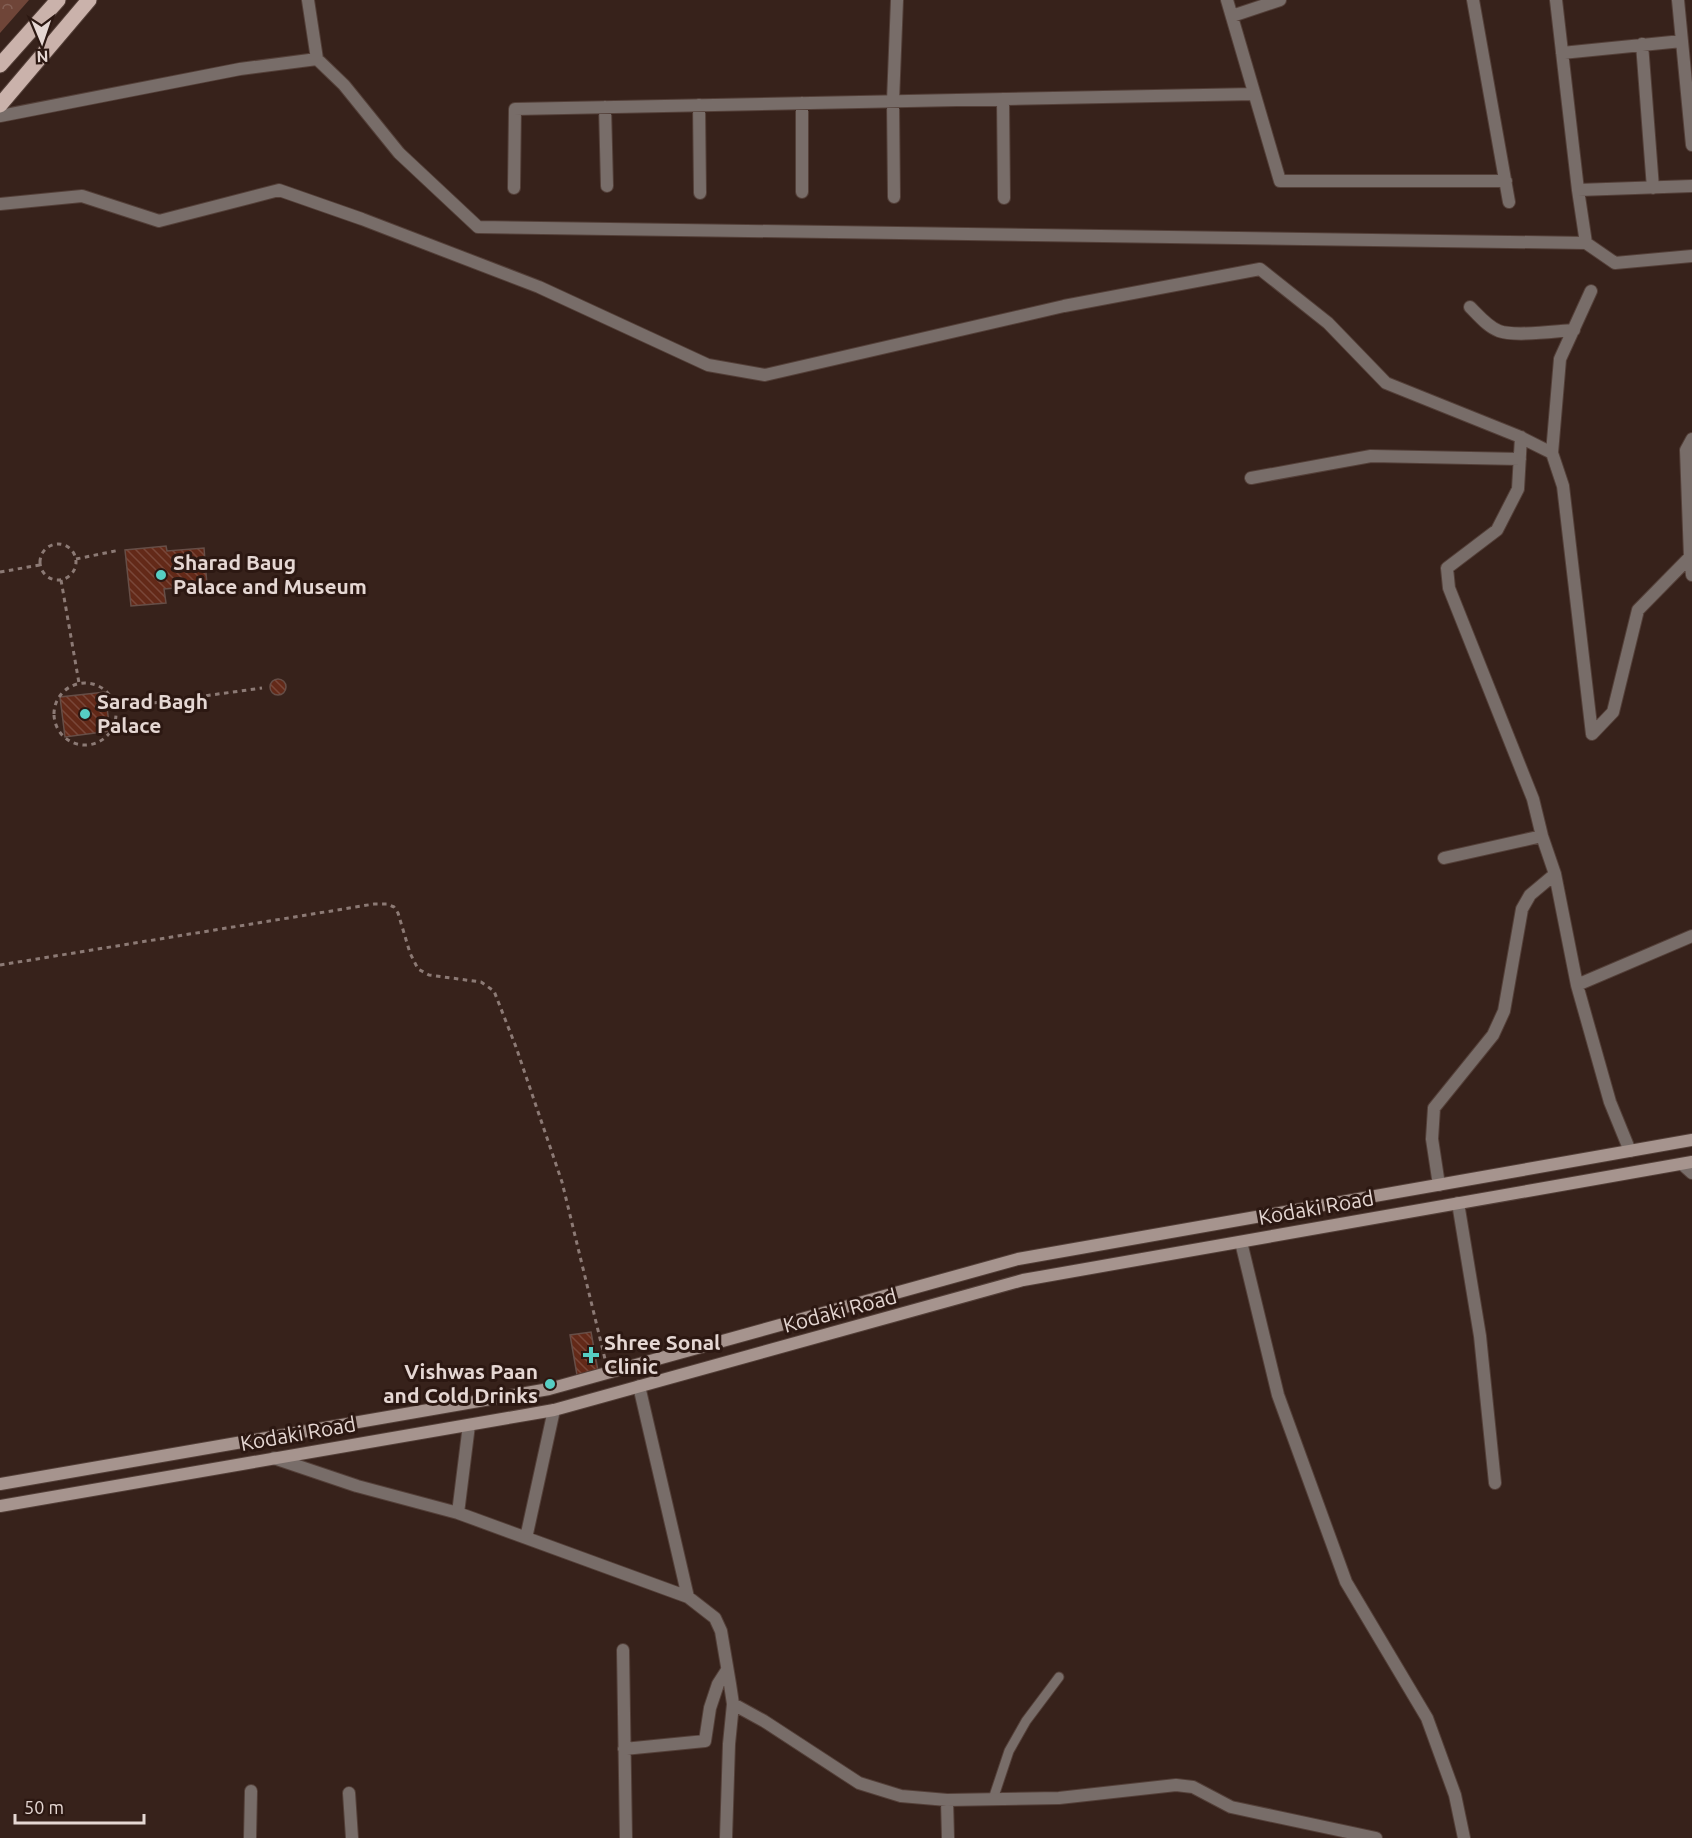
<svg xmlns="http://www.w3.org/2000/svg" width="1692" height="1838" font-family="Ubuntu,sans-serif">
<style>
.park{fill:url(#park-crowns)}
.building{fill:url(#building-back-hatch);stroke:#664e47;stroke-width:1.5}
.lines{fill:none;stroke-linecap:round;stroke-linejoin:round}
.service-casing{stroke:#533f38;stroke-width:11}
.minor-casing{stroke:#533f38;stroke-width:14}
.secondary-casing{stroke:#533f38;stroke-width:14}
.primary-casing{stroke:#533f38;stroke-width:17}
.path{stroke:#8c7a75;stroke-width:3;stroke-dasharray:4.5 4.5;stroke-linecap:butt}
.service{stroke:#786d69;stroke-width:9}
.minor{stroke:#786d69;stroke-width:12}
.secondary{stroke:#a6948e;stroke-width:12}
.primary{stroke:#cab2ab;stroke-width:15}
.poi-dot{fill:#56cec3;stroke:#2c1812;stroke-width:2}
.labels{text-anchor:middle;stroke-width:6;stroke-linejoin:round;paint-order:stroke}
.poi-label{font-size:21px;font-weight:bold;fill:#e5d7d3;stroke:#2c1812;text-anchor:start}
.street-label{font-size:21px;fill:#e5d7d3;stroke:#2c1812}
</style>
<defs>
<pattern id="park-crowns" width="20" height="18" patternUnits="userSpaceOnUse" patternTransform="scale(1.5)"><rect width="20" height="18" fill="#6f4538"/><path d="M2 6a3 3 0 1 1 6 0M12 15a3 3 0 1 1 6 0" fill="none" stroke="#835f54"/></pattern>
<pattern id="building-back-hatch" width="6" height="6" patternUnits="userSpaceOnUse" patternTransform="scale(1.5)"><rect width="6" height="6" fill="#632918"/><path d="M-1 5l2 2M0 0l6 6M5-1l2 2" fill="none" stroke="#794739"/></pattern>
</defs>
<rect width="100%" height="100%" fill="#37221b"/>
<!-- park -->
<path class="park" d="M0 0H29L0 33Z"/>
<!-- building -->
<path class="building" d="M166 546 167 551 204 548 207 585 164 589 166 603 131 606 125 550Z
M270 687a8 8 0 1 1 16 0a8 8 0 1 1-16 0Z
M105 692 110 731 65 737 60 697Z
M591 1332 598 1371 577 1375 570 1335Z"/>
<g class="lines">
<!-- service casing -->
<g class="service-casing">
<path id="service" d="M993 1799 1009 1751 1026 1721 1059 1677"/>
</g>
<!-- minor casing -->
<g class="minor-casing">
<path id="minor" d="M308 0 317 59
M1227 0 1280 181H1506
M1473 0 1509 202
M1556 0 1578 190 1692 186
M1678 0 1692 145
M1232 16 1280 0
M1642 44 1653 188
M1562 53 1682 41
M1003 99 1004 198
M699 105 700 193
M605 107 607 186
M0 116 240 69 317 59 344 85 399 153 478 227 1586 243
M514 188 515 109 1254 94
M1578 190 1586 243 1615 263 1692 256
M802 192V103
M894 197 893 101 897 0
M0 204 82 196 159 221 279 190 362 219 539 287 708 365 765 375 1064 306 1260 269 1328 323 1386 383 1518 436 1552 453 1563 486 1592 734
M1470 307C1479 316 1488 327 1499 331 1515 337 1556 331 1574 330
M1521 437 1518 489 1497 530 1447 568 1449 588 1533 799 1542 836 1555 874 1577 985 1610 1102 1630 1151
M1552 453 1560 359 1591 291
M1251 478 1371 456 1520 459
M1690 557 1692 575
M1592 734 1613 712 1638 610 1690 557 1686 450 1692 439
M1444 858 1542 836
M1577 985 1692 936
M1682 1164 1692 1173
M1439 1185 1432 1139 1434 1108 1493 1035 1504 1011 1522 909 1530 895 1555 874
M1458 1203 1480 1336 1495 1483
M1241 1242 1278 1395 1346 1582 1427 1718 1455 1795 1464 1838
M639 1386 688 1597 715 1618 721 1631 730 1684 733 1704 729 1744 726 1838
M274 1458 357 1486 458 1513 688 1597
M458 1513 469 1425
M526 1538 554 1410
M623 1650 626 1838
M733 1704 764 1721 859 1783 901 1796 947 1800 1059 1798 1176 1785 1193 1787 1231 1807 1376 1838
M624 1749 705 1741 710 1708 718 1684 727 1670
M349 1793 352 1838
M947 1800 948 1838
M250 1838 251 1791"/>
</g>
<!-- secondary casing -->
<g class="secondary-casing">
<path id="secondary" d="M0 1484 549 1389 1018 1259 1692 1140
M0 1506 554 1410 1023 1280 1692 1162"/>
</g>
<!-- primary casing -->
<g class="primary-casing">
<path id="primary" d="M0 65 58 0
M0 105 89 0"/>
</g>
<!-- path -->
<path class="path" d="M40 562a18 18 0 1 1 36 0a18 18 0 1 1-36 0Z
M76 559 120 550
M0 572 40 565
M61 580 79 683
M54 714a31 31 0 1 1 62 0a31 31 0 1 1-62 0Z
M117 708 262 688
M0 965 374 904H387L394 907 398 913 410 953 418 969 429 975 481 982 494 991 516 1047 562 1182 605 1359"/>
<!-- service -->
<use href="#service" class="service"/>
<!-- minor -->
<use href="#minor" class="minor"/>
<!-- secondary -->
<use href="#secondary" class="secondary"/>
<!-- primary -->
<use href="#primary" class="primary"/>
</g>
<!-- markers -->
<g class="poi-dot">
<circle cx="161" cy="575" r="6"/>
<circle cx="85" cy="714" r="6"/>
<path d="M588 1346h6v6h6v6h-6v6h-6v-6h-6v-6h6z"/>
<circle cx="550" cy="1384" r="6"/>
</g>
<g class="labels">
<!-- poi labels -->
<g class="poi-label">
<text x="173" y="570">Sharad Baug<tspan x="173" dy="24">Palace and Museum</tspan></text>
<text x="97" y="709">Sarad Bagh<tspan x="97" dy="24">Palace</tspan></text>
<text x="604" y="1350">Shree Sonal<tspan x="604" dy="24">Clinic</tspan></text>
<text x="538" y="1379" text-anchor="end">Vishwas Paan<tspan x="538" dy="24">and Cold Drinks</tspan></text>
</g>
<!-- street labels -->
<g class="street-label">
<text transform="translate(1316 1208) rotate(-10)" y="7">Kodaki Road</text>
<text transform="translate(840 1311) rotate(-15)" y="7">Kodaki Road</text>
<text transform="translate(298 1434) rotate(-10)" y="7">Kodaki Road</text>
</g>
</g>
<!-- north arrow -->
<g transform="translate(42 42) rotate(178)" stroke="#2c1812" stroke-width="4.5" paint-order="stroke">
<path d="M0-4.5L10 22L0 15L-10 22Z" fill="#e5d7d3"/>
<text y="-9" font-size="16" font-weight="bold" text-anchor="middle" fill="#e5d7d3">N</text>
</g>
<!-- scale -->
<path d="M15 1814v9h129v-9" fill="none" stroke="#e5d7d3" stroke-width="3"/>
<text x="24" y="1814" font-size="18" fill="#e5d7d3" stroke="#2c1812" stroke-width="4.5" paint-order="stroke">50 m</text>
</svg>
